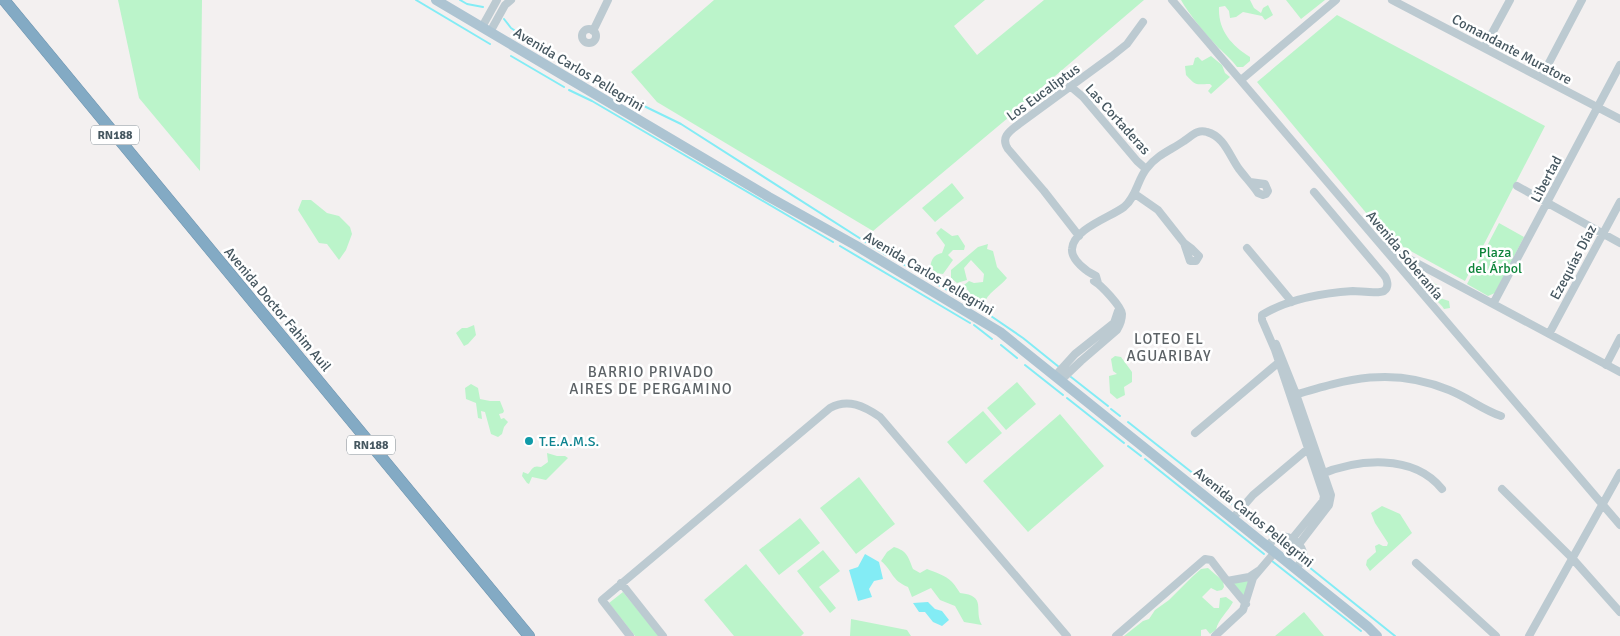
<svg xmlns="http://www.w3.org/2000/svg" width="1620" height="636" font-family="Signika,sans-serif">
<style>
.green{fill:#bbf4ca}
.water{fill:#83ecf5}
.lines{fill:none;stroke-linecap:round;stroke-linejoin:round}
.stream{stroke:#83ecf5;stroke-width:2}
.highway-casing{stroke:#6e95b0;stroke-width:12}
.minor{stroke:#bccad1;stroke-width:8}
.major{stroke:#adc4d2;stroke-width:10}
.highway{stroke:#83aac4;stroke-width:11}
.culture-dot{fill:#0f9aa8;stroke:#fff;stroke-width:2}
.labels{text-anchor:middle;stroke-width:5;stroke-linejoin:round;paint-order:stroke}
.shield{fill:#fff;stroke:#7e8990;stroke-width:1}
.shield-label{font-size:12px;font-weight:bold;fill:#465760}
.street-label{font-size:14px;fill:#465760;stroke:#fff}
.park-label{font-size:14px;fill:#0d843a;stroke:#fff}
.culture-label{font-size:14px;fill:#0d838f;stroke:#fff;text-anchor:start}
.neighbourhood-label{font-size:15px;letter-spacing:1px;fill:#5c6266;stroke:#fff}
</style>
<rect width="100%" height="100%" fill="#f3f0f0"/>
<!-- green -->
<path class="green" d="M118 0H202L200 171 139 98Z
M714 0H985L954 26 977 55 1044 0H1144L1020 106 1021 107 873 231 657 102 631 72Z
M1181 0H1250L1254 8 1261 13 1263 8 1268 5 1273 15 1265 20 1262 16 1243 12 1236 17 1230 18 1229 11 1225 6 1219 7C1218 30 1231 45 1250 57V61L1243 67H1237C1232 60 1227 56 1221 50 1210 40 1188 13 1181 0Z
M1286 0H1325L1301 19Z
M1337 15 1545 126 1465 281 1387 238 1257 82Z
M1211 56 1222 65 1225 73 1230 77 1211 94 1208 91 1212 86 1210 84C1196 84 1197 87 1186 75L1185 66 1193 65 1195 58 1198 57 1202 61Z
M952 183 964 198 935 222 922 208Z
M302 200H311L327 213 339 216 350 227 352 234 346 250 339 260 327 244 319 243 298 210Z
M1499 223 1524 237 1495 293 1488 296 1467 284Z
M941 228 952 236 958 235 965 246 964 250H953L948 255 953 260 943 274 935 273 930 269C931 260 933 255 942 253L945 245 936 233Z
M988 244 987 249 993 251 997 267 1007 278C1000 287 987 293 984 304L978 306 971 303 968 290 965 289 964 285 969 281 974 283 983 282 984 274 971 260 964 268 967 280 957 283 951 278V270L978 247Z
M1423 276 1437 285V291L1440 298 1449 301 1450 308 1444 309C1440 302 1433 299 1428 293 1425 289 1424 286 1420 283Z
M474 325 476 335 468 344 464 346 456 333 462 328H467Z
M1115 356 1121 357 1132 372V382L1124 387 1125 395 1117 399 1110 393 1109 376 1117 374 1113 371 1111 359Z
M1017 382 1036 404 1006 430 987 408Z
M471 384 478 388 480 399 490 401H500L504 411 503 413 499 414 501 419 504 418 508 422 504 427 502 434 498 437 491 434 485 412 481 411 482 419 478 418 476 403 466 399 465 388Z
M983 411 1002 433 966 464 947 442Z
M1060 414 1104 466 1028 532 983 481Z
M547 453 557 456H565L568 458 546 480 532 477 529 484 527 483 522 476 523 472 528 474C533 468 533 465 541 467L548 462Z
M859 477 895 524 856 554 820 508Z
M1382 506 1400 514 1412 533 1370 571 1366 565 1367 560 1376 552 1375 546 1379 544 1383 546H1387L1388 543 1375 523 1371 513Z
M800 518 820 543 779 575 759 550Z
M1279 538 1294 543 1302 554 1298 561 1275 542Z
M894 547C907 551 908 556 913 569L920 573 927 569C944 576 950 576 960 593 988 596 973 610 982 625L964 622 955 606 940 600 931 588 912 597 908 587C891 580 893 571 881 561L887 552Z
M823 550 840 571 819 587 836 608 830 613 797 571Z
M746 564 804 633 801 636H734L704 600Z
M1208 568 1223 581 1224 587 1222 590 1217 591 1211 588 1202 597 1214 608H1219L1220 598 1226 597 1233 602C1228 612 1218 619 1216 630L1210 634 1206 629 1201 630V636H1124L1143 621 1149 619 1155 610 1169 600 1192 577 1201 569Z
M1250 579 1245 597 1232 583Z
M623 592 659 636H635L609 603Z
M1304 612 1324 636H1275Z
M851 619 907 630 911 636H850Z"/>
<!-- water -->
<path class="water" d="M865 554 879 562 883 579 874 581 869 589 872 597 858 601 849 570 858 567Z
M928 602 935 609 942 611 949 620 942 626 933 622 925 612H919L913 603Z"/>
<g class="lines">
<!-- stream -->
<path class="stream" d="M416 0 490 44
M460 0 467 4 483 7
M504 19 511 28 553 56 605 87
M511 56 564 87
M569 90 592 101 833 242
M611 90 681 124 886 255
M840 246 970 323
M893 258 920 274
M924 277 949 291
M956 295 979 309
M985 312 1023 338 1059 367
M974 325 992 339
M1001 345 1017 358
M1025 365 1063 395
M1071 377 1108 406
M1067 398 1124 443
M1111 409 1120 416
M1128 422 1237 508
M1128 446 1141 456
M1145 459 1264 554
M1241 512 1272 536
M1277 541 1299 559
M1272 561 1361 631
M1304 563 1395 636"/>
<!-- highway casing -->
<g class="highway-casing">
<path id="highway" d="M4 0 529 636"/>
</g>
<!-- minor -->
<path class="minor" d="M1172 0 1620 525
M1392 0 1620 119
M482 27 497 0
M582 36a7 7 0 1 1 14 0a7 7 0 1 1-14 0Z
M593 31 608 0
M490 32 505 5 511 0
M1484 48 1510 0
M1541 78 1582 0
M1241 80 1336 0
M1070 86 1083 97 1137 161 1146 169
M1517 186 1620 243
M1135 194 1158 210 1184 243 1190 261H1196L1199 256 1192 249 1184 243
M1079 236 1044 191 1008 149C1000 137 1010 131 1019 124L1112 56 1127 44 1143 22
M1383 245 1620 372
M1247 248 1292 302
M1098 283 1096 276C1087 272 1071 260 1072 249 1073 229 1111 217 1124 207 1137 196 1137 180 1147 168 1157 155 1171 150 1184 141 1192 136 1197 129 1207 132 1224 136 1230 157 1239 169 1245 177 1252 184 1258 193L1263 195 1266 194 1268 191 1265 184 1250 182
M1493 304 1620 65
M1549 334 1620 202
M1276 344 1296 394 1331 495 1329 505 1299 544
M1606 365 1620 338
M1056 375 1075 354 1114 323 1118 311
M1061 380 1081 361 1117 330C1120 325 1122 320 1122 314 1121 306 1101 285 1094 281
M1291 396C1348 379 1391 366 1449 390 1467 397 1483 410 1501 416
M1195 433 1278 363
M1319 475C1357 459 1413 453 1442 489
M1502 489 1572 558 1620 612
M1233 518 1253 495 1310 447
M1292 539 1323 501 1324 496 1275 350 1262 320V315C1288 299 1323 293 1353 291 1360 291 1379 294 1384 291 1390 287 1387 278 1383 274L1314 192
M1268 545 1278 536C1291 535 1303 544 1304 557L1296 569
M1416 563 1496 636
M1227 581 1246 604
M621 583 663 636
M630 636 602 600 830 408C848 398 864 406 880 417L1067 636
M1116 636 1205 559 1211 560 1227 581 1249 577 1258 571
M1215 636 1243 610 1253 578 1275 552
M1529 636 1620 473"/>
<!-- major -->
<path class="major" d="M436 0 769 197 855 245 1000 332 1368 627 1377 636"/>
<!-- highway -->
<use href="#highway" class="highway"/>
</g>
<!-- markers -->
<circle class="culture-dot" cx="529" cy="441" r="5"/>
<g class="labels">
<!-- shield labels -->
<g class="shield">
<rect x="91" y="125.5" width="48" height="19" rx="4"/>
<rect x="347" y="435.5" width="48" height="19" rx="4"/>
</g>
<g class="shield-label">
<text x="115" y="139">RN188</text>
<text x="371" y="449">RN188</text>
</g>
<!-- street labels -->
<g class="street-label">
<text transform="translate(1512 49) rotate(28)" y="5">Comandante Muratore</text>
<text transform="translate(579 69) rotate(31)" y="5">Avenida Carlos Pellegrini</text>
<text transform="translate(1043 92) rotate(-36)" y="5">Los Eucaliptus</text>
<text transform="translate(1118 119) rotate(48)" y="5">Las Cortaderas</text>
<text transform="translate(1546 179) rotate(-62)" y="5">Libertad</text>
<text transform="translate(1405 255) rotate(50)" y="5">Avenida Soberanía</text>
<text transform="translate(1573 262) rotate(-62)" y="5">Ezequías Díaz</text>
<text transform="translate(929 273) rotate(31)" y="5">Avenida Carlos Pellegrini</text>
<text transform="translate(278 309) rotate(50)" y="5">Avenida Doctor Fahim Auil</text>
<text transform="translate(1254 517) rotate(39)" y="5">Avenida Carlos Pellegrini</text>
</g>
<!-- park labels -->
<g class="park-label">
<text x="1495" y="257">Plaza<tspan x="1495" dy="16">del Árbol</tspan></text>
</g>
<!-- culture labels -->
<g class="culture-label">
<text x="539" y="446">T.E.A.M.S.</text>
</g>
<!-- neighbourhood labels -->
<g class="neighbourhood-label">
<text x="1169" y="344">LOTEO EL<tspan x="1169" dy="17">AGUARIBAY</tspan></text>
<text x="651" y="377">BARRIO PRIVADO<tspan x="651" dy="17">AIRES DE PERGAMINO</tspan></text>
</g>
</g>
</svg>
